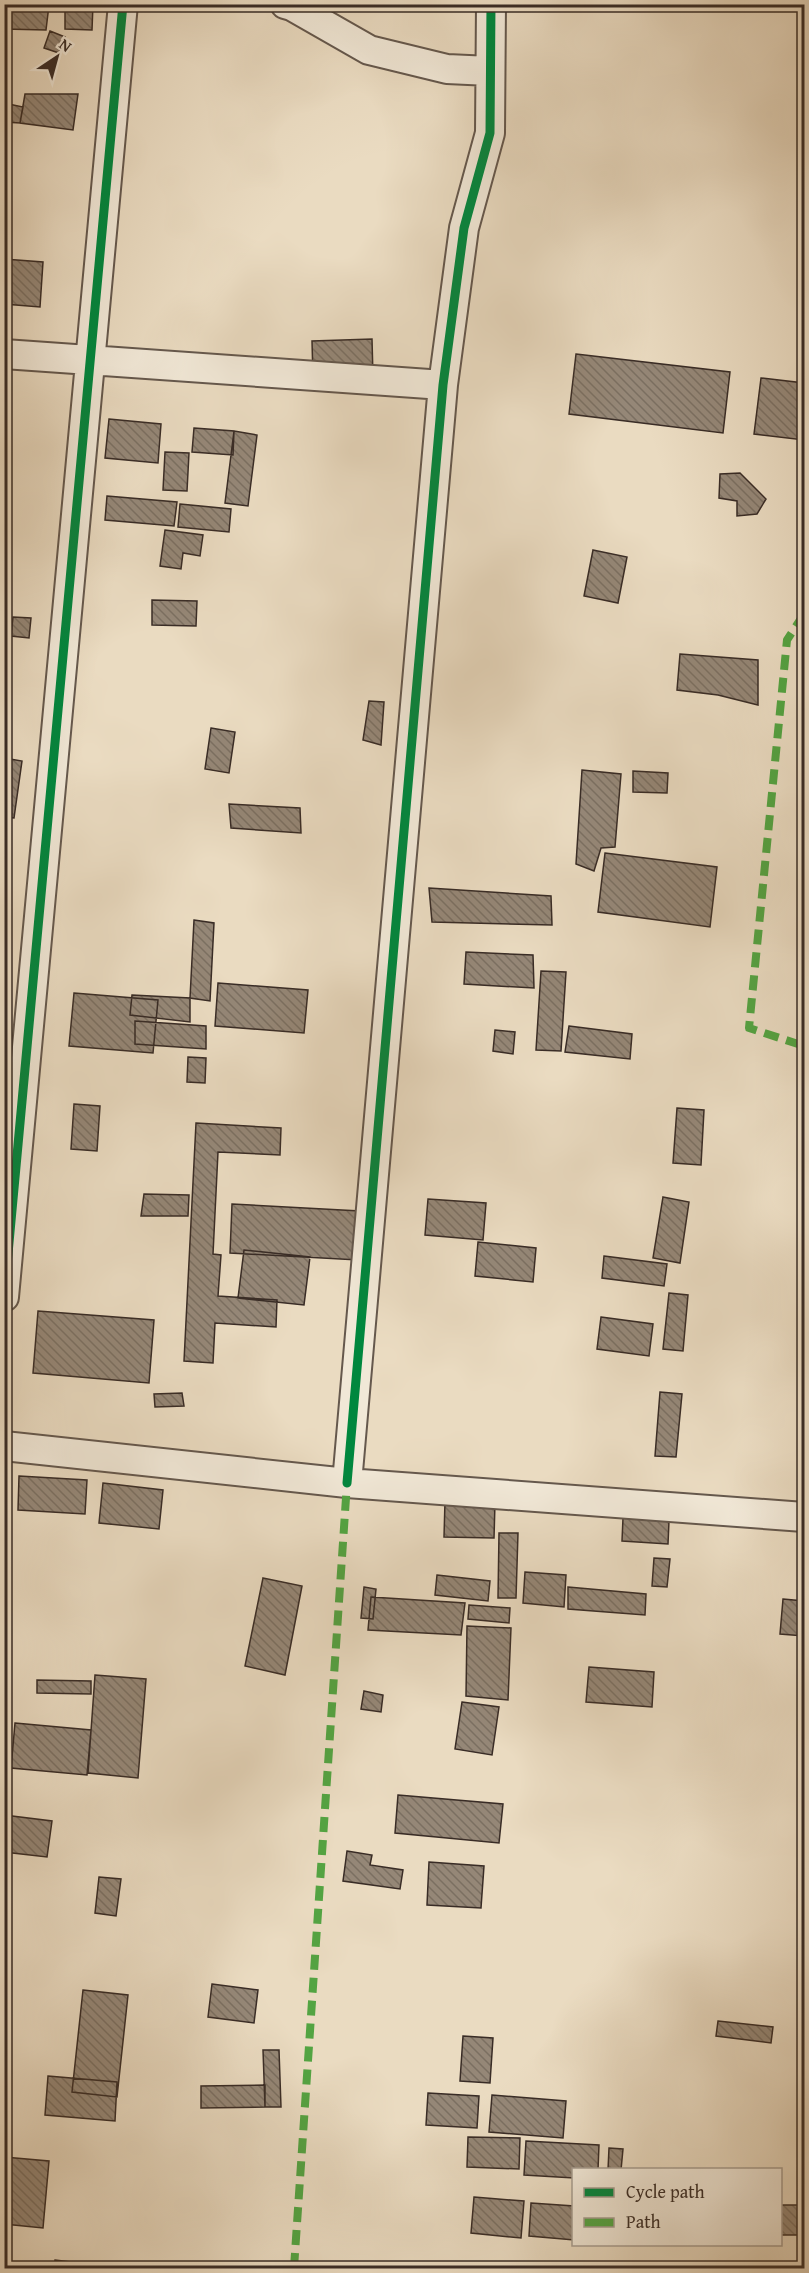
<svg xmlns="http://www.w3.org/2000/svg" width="809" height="2273" font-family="'Gentium Book Plus',serif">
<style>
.building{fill:url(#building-back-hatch);stroke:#392c26;stroke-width:1.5}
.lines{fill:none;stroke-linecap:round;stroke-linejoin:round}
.street-casing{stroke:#65584d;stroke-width:32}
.street{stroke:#f1e8d7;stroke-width:28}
.quiet{stroke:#53a442;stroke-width:8;stroke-dasharray:15 8;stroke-linecap:butt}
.cycleway-casing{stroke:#f1e8d7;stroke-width:13}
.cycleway{stroke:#00873e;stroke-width:9}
</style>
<defs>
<pattern id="building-back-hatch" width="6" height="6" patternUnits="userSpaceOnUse" patternTransform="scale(1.5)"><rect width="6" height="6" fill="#958777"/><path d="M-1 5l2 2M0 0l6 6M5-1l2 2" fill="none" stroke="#7b6f61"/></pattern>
</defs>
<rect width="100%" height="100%" fill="#eadbc1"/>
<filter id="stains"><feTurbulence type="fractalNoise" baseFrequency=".00333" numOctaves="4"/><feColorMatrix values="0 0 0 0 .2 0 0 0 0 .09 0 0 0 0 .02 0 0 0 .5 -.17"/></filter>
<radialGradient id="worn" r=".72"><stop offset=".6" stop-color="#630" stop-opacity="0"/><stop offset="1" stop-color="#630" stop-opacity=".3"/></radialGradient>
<!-- building -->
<path class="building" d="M4 4 49 5 46 30 4 29Z
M65 4H93L92 30 65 29Z
M50 31 65 37 59 53 44 48Z
M25 94H78L73 130 20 123Z
M4 103 23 107 20 123 4 122Z
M4 259 43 262 40 307 4 304Z
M372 339 373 377 313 378 312 341Z
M576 354 730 372 723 433 569 414Z
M761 378 804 383V440L754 434Z
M109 419 161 424 158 463 105 458Z
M194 428 234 431 233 455 192 452Z
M234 431 257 435 248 506 225 503Z
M165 452 189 453 187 491 163 490Z
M740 473 766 499 757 514 737 516V501L719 498 720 474Z
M107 496 177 502 174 526 105 520Z
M180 504 231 509 229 532 178 527Z
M165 530 203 535 200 556 183 553 181 569 160 566Z
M593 550 627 557 618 603 584 596Z
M152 600 197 601 196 626 152 625Z
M13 617 31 618 29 638 11 636Z
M680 654 758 660V705L718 695 677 690Z
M369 701 384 702 381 745 363 740Z
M211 728 235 732 229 773 205 769Z
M10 759 22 761 14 818 4 817V796Z
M582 770 621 774 615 847 601 848 594 871 576 864Z
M633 771 668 773 667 793 633 792Z
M229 804 300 808 301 833 231 828Z
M605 853 717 867 710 927 598 912Z
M429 888 551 896 552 925 432 922Z
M194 920 214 923 210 1001 190 998Z
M466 952 533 955 534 988 464 984Z
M541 971 566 972 561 1051 536 1050Z
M218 983 308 990 304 1033 215 1026Z
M74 993 158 1000 153 1053 69 1046Z
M132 995 190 998V1022L130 1015Z
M135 1021 206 1026V1049L135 1044Z
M569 1026 632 1034 630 1059 565 1052Z
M495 1030 515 1032 513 1054 493 1051Z
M188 1057 206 1058 205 1083 187 1082Z
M74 1104 100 1106 97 1151 71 1149Z
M677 1108 704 1110 701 1165 673 1163Z
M196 1123 281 1128 280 1155 218 1152 213 1254 221 1255 218 1296 277 1300 276 1327 215 1323 213 1363 184 1361Z
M144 1194 189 1195 188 1216H141Z
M663 1197 689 1202 680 1263 653 1258Z
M428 1199 486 1203 483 1240 425 1235Z
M232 1204 360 1211 358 1260 230 1253Z
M478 1242 536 1248 533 1282 475 1276Z
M244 1250 310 1257 304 1305 238 1298Z
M604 1256 667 1264 664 1286 602 1278Z
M669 1293 688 1295 683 1351 663 1349Z
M38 1311 154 1320 149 1383 33 1373Z
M601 1317 653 1324 649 1356 597 1349Z
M660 1392 682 1394 676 1457 655 1456Z
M182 1393 184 1406 155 1407 154 1394Z
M19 1476 87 1480 85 1514 18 1510Z
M103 1483 163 1490 159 1529 99 1523Z
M445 1501 495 1503 494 1538 444 1537Z
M623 1518 669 1521 668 1544 622 1541Z
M499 1533H518L516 1598H498Z
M654 1558 670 1559 667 1587 652 1586Z
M525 1572 566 1575 564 1607 523 1603Z
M437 1575 490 1581 488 1601 435 1595Z
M263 1578 302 1586 285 1675 245 1666Z
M364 1587 376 1589 373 1619 361 1618Z
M568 1587 646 1594 645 1615 568 1609Z
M371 1597 465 1603 461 1635 368 1630Z
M783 1599 804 1601V1636L780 1634Z
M469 1605 510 1608 509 1623 468 1619Z
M467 1626 511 1628 508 1700 466 1696Z
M589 1667 654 1672 652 1707 586 1702Z
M95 1675 146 1679 138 1778 88 1773Z
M37 1680 91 1681V1694L37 1693Z
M364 1691 383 1695 381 1712 361 1709Z
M462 1702 499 1707 492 1755 455 1749Z
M15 1723 91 1730 87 1775 11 1768Z
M398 1795 503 1804 499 1843 395 1833Z
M4 1815 52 1821 47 1857 4 1852Z
M347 1851 372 1855 370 1865 403 1870 400 1889 343 1881Z
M429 1862 484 1866 481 1908 427 1905Z
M99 1877 121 1879 116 1916 95 1913Z
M212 1984 258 1990 254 2023 208 2017Z
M83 1990 128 1995 117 2097 72 2092Z
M718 2021 773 2027 771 2043 716 2036Z
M463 2036 493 2038 490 2083 460 2081Z
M263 2050H279L281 2107H265Z
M48 2076 117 2082 115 2121 45 2115Z
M265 2085V2107L201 2108V2086Z
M428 2093 479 2096 477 2128 426 2125Z
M492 2095 566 2101 563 2138 489 2132Z
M468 2137 520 2138 519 2169 467 2167Z
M526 2141 599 2145 598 2170H574V2178L524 2175Z
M609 2148 623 2149 621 2170H608Z
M4 2157 49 2161 43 2228 4 2224Z
M474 2197 524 2201 521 2238 471 2233Z
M531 2203 574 2206V2240L529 2236Z
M780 2205H804V2235H780Z
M55 2260 94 2265 93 2268H54Z"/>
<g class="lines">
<!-- street casing -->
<g class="street-casing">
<path id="street" d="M285 4 292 6 369 50 447 69 490 71
M4 354 443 385
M4 1297 123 4
M4 1446 347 1483 804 1517
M347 1483 443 385 464 228 490 133 491 4"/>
</g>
<!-- street -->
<use href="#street" class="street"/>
<!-- quiet -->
<path class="quiet" d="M804 614 787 640 749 1028 804 1046
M294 2268 347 1483"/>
<!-- cycleway casing -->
<g class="cycleway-casing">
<path id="cycleway" d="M4 1297 123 4
M347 1483 443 385 464 228 490 133 491 4"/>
</g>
<!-- cycleway -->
<use href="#cycleway" class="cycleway"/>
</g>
<!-- margin -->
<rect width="809" height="2273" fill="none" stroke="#eadbc1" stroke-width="24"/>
<rect x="6" y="6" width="797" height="2261" fill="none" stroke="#392c26" stroke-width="3"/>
<rect x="12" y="12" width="785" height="2249" fill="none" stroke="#392c26" stroke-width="1.5"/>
<!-- legend -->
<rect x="572" y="2168" width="210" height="78" fill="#f1e8d7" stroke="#a79d90" stroke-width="1.5"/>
<rect x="584" y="2188" width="30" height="9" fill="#00873e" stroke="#a79d90" stroke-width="1.5"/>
<text x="626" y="2198" font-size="18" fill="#392c26">Cycle path</text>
<rect x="584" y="2218" width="30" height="9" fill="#53a442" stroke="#a79d90" stroke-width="1.5"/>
<text x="626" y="2228" font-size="18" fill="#392c26">Path</text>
<!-- north arrow -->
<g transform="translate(57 57) rotate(36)" stroke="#f1e8d7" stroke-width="4.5" paint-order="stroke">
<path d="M0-4.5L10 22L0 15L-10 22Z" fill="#392c26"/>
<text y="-9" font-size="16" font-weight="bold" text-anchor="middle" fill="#392c26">N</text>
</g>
<rect width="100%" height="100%" filter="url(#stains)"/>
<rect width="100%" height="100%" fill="url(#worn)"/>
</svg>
